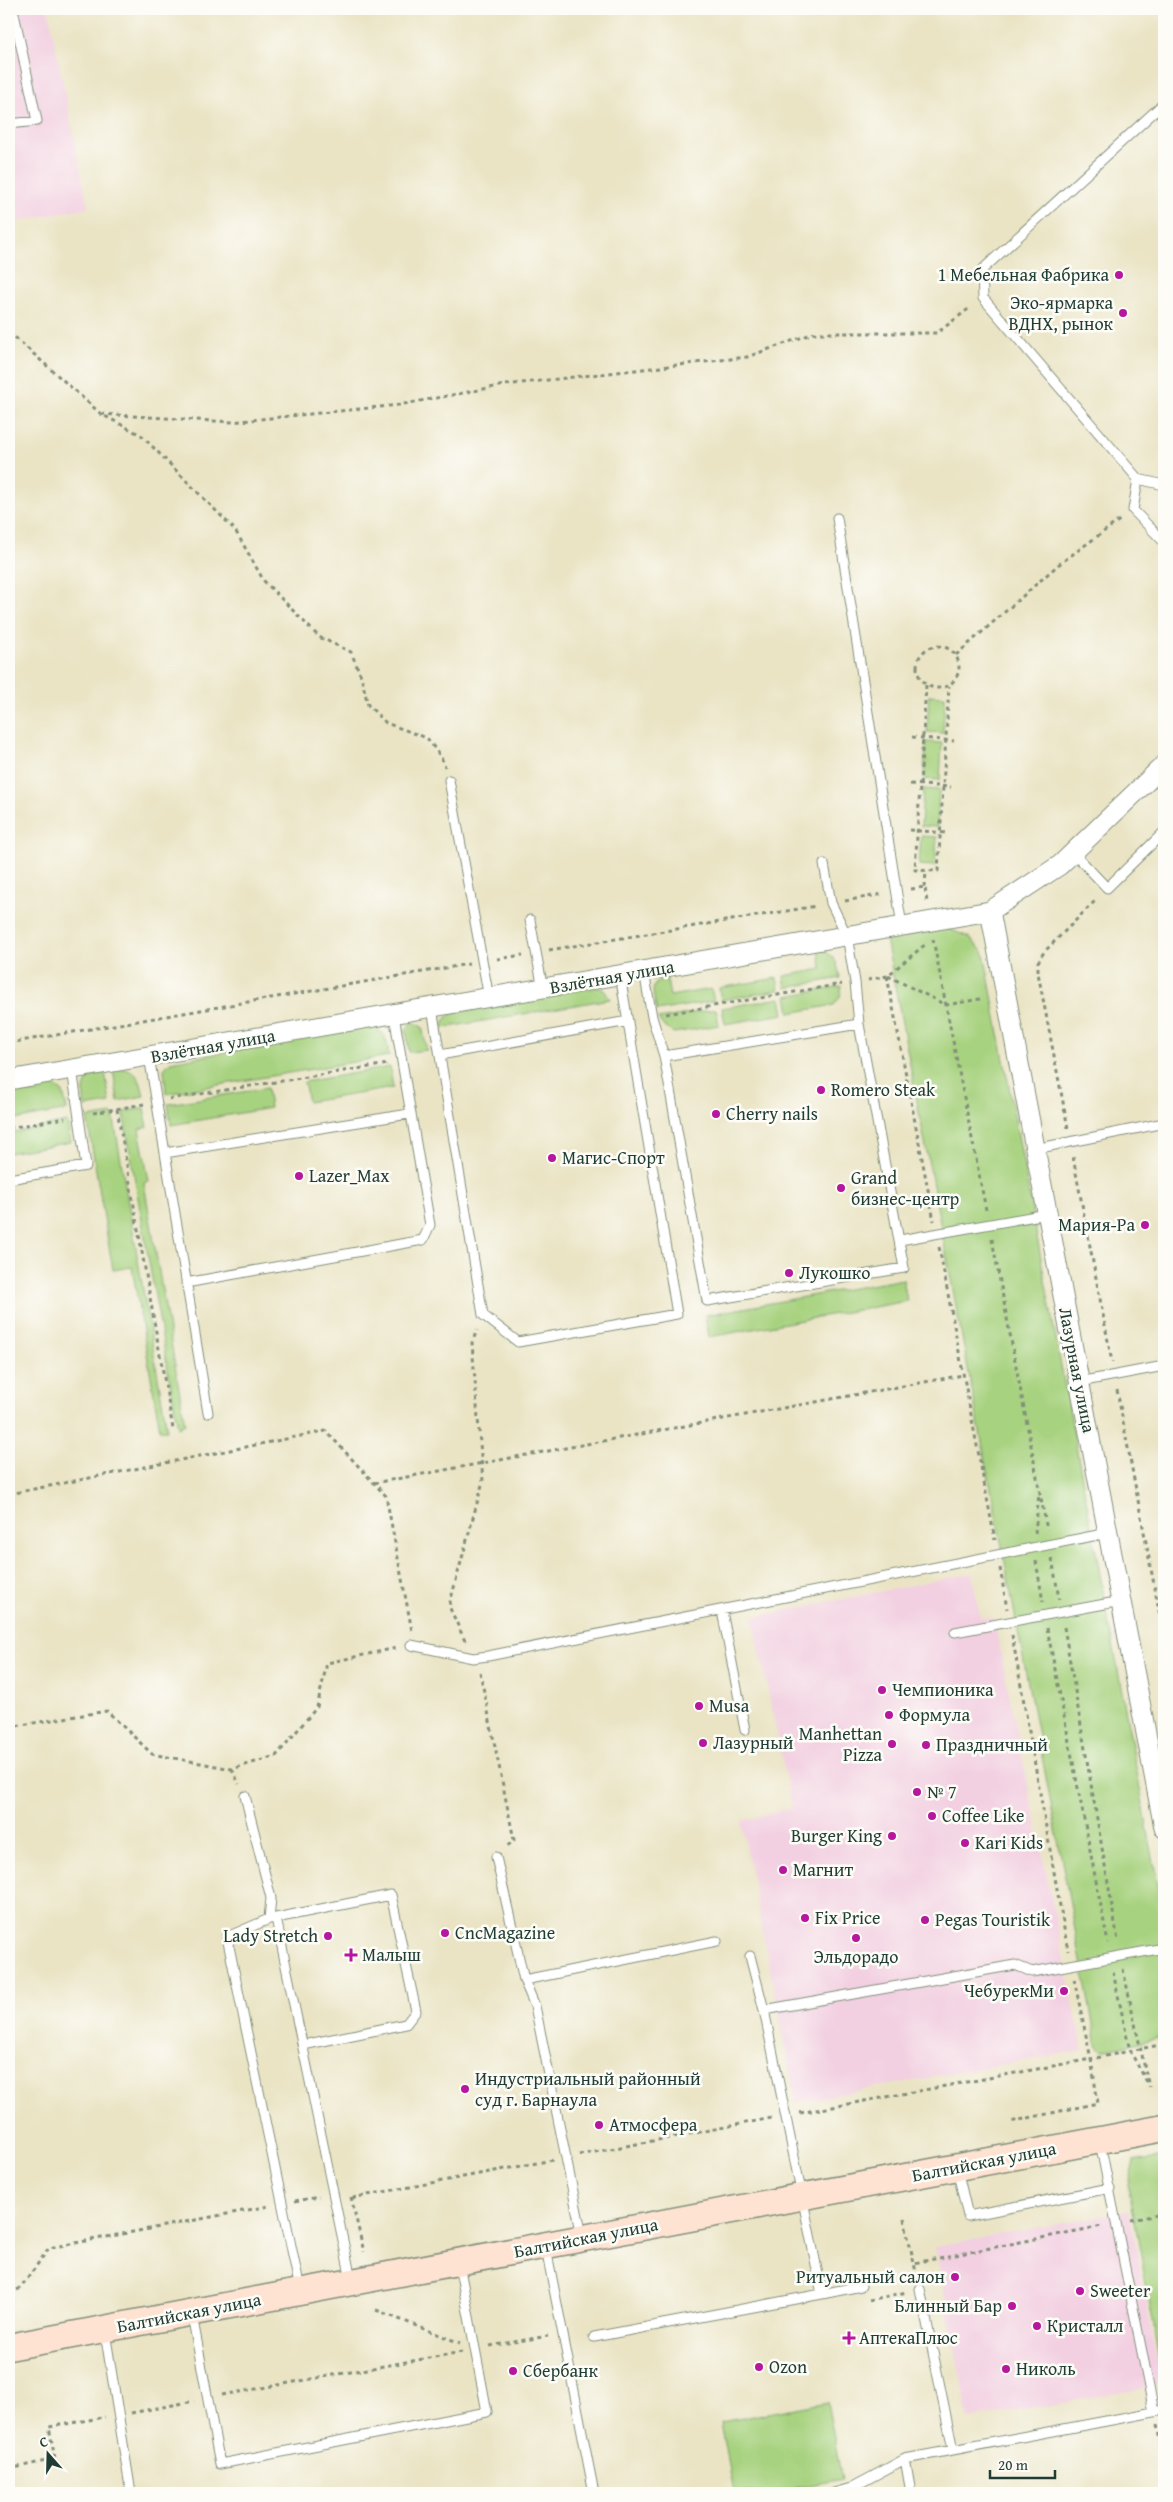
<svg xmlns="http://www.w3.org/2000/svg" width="1173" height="2502" font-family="'Gentium Book Plus',serif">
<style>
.built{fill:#f2cfe1}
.green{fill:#a7d27f;stroke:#63885a}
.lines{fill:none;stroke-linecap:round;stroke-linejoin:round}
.lane-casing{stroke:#84907c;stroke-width:11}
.street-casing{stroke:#84907c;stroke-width:21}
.secondary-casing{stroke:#84907c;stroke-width:29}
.path{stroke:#84907c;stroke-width:3;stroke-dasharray:4 4;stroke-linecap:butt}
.lane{stroke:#fff;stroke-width:9}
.street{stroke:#fff;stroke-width:19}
.secondary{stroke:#fee3d2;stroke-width:26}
.poi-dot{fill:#b5179e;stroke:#fdfcf7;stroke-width:2}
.labels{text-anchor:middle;stroke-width:5;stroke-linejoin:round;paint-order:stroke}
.poi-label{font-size:18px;fill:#1f3d34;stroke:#fdfcf7;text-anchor:start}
.street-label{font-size:18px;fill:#1f3d34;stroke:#fdfcf7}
</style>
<rect width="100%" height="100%" fill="#fdfcf7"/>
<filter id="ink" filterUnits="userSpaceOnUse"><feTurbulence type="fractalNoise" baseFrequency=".02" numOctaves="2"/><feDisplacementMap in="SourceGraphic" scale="10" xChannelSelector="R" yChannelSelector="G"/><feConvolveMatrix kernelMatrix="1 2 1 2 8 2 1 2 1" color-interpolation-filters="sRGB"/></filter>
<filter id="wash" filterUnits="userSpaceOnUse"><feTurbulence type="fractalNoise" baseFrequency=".0096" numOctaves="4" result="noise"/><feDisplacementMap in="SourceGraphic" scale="20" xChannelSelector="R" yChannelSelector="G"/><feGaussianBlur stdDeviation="1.12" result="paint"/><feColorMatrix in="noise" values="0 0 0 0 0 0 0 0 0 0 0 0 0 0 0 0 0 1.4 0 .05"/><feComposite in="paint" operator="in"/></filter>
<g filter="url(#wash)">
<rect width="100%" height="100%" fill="#eae4c5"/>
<!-- built -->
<path class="built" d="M9 9H48L88 207 9 223Z
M972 1573 980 1618 993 1617 1083 2050 796 2102 741 1821 792 1808 753 1617Z
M1129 2211 1162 2385 969 2420 935 2246Z"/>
<!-- green -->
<path class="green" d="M929 695 945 696 943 733 927 732Z
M926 742 942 743 940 780 924 779Z
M923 789 939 790 937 827 921 826Z
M921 836 937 837 935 866 919 865Z
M946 928 969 937 984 953 1164 1917V2037L1102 2050 1097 2045 886 939Z
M818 948C835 955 837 961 840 978L786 988 784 976 822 969Z
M666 975 670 996 711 989 714 1001 657 1011C653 993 648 985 666 975Z
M777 978 779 990 721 1000 719 988Z
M842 986 840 997 834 1005 790 1013 787 996Z
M598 987 604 990 610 999 443 1028 444 1021 451 1013Z
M781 998 784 1014 725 1024 722 1008Z
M716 1009 719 1025 674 1033 665 1028 658 1019Z
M412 1021 422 1027 427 1050 409 1052 406 1030Z
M371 1026C386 1032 387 1041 389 1056L166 1094 164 1069 170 1062Z
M390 1067 393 1088 308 1102 304 1082Z
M122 1069C139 1070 141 1083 144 1096L118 1101 113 1070Z
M105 1072 110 1103 85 1107C82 1088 83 1076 105 1072Z
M44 1084 54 1085 63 1092 67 1110 9 1121V1090Z
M267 1088 270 1108 171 1125 168 1104Z
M144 1108 148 1127 139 1129 149 1181 144 1183 185 1424 178 1428 123 1112Z
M113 1114 167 1430H160L132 1267 113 1270 87 1118Z
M67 1122 71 1142 9 1153V1133Z
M903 1279 907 1301 709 1337 705 1315Z
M1164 2157V2383L1128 2184 1134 2162Z
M827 2402 842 2479 768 2493H734L721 2422Z"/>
</g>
<g filter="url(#ink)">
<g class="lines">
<!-- lane casing -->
<g class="lane-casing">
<path id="lane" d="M1164 103 982 270 983 298 1138 479 1164 485
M9 124 37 121 13 9
M1138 479 1133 510 1164 542
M837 518 902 926
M449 780 489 998
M1073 852 1107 888 1164 832
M530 920 543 989
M644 971 652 1017 664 1056 707 1301 904 1268 859 1024 855 982 847 936 831 903 824 864
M432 1008 483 1315 518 1342 677 1314 620 975
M440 1055 628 1021
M149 1056 208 1413
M664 1056 859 1024
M1035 1149 1164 1123
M165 1153 409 1114
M9 1179 86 1166 72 1069
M900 1240 1047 1214
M186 1283 423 1240 430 1225 394 1015
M1079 1382 1164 1366
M722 1611 745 1730
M955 1632 1121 1601
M411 1645 473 1658 488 1656 1108 1533
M245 1796 271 1898 269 1919 227 1937 300 2289
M496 1857 524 1980 535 2006 582 2236
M276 1918 391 1895 416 2011 406 2024 303 2045
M269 1919 276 1918 351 2279
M524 1980 717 1941
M764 2010 1015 1965 1032 1972 1164 1948
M1100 2143 1154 2412 1164 2410
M957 2169 968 2216 1110 2188
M546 2248 594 2493
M920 2289 953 2450
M822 2294 861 2286
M192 2315 220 2464 487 2412 459 2264
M105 2332 131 2493
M594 2337 822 2294 764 2010 750 1956
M834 2493 851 2488 905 2459
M911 2493 905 2459 1154 2412"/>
</g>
<!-- street casing -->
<g class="street-casing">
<path id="street" d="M990 911 1164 1828
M9 1080 990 911 1060 865 1164 765"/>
</g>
<!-- secondary casing -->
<g class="secondary-casing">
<path id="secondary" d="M9 2347 1164 2128"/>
</g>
<!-- path -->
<path class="path" d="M9 332 101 414 141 435 235 530 264 581 319 637 351 652 361 676 368 705 386 723 427 738 441 757 445 767
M101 414 231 422 399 405 505 385 747 357 814 333H937L971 307
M917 667a21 21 0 1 1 42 0a21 21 0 1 1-42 0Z
M956 655 1058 565 1121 519
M926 685 915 870 938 871 949 686
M912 737 954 741
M910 784 951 787
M909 830 947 833
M925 887 926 871
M911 889 925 887 927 902
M845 901 883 894
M933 939 986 1210
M549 950 817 906
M497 959 523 955
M887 976 934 1221
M888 976 946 1005 980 999
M868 980 887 976 927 943
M666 1014 842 984
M9 1043 469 964
M169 1099 388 1064
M117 1109 173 1429
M93 1113 144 1104
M9 1128 65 1118
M1068 1128 1038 973V962L1044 952 1097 899
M1073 1157 1112 1362
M992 1239 1047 1530
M939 1247 995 1540
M1117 1390 1164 1637
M374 1483 963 1375
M9 1494 326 1431 386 1496 412 1631
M1035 1533 1039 1494
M1052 1558 1059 1599
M1036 1561 1043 1602
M1000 1568 1007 1609
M1064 1627 1118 1941
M1047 1628 1108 1943
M1012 1635 1068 1951
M465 1641 449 1606 483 1481 472 1343 477 1330
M480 1672 514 1840 505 1848
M9 1727 107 1711 152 1754 232 1769 276 1756 317 1707 327 1663 396 1648
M232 1769 239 1784
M1123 1969 1149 2087
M1113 1972 1130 2051 1147 2082
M1074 1979 1091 2059 1164 2044
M800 2113 1091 2059 1098 2103 1010 2122
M579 2155 772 2118
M351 2197 364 2252
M352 2198 553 2160
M295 2201 319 2197
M904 2219 914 2263
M1130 2220 1164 2214
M917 2277 914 2263 1102 2226
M9 2291 20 2289 49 2248 269 2206
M869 2300 907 2292
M376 2310 460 2343
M490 2346 548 2336
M222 2395 462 2352
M131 2413 194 2401
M1157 2425 1164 2462
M9 2469 55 2459 49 2427 105 2417
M563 2493 580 2490"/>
<!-- lane -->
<use href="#lane" class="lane"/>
<!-- street -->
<use href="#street" class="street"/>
<!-- secondary -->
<use href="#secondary" class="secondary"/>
</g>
</g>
<!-- markers -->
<g class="poi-dot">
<circle cx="1119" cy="275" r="5"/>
<circle cx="1123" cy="313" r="5"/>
<circle cx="821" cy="1090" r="5"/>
<circle cx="716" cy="1114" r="5"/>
<circle cx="552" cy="1158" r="5"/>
<circle cx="299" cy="1176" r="5"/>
<circle cx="841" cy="1188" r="5"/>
<circle cx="1145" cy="1225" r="5"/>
<circle cx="789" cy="1273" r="5"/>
<circle cx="882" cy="1690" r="5"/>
<circle cx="699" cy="1706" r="5"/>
<circle cx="889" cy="1715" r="5"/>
<circle cx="703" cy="1743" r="5"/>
<circle cx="892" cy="1744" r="5"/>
<circle cx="926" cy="1745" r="5"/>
<circle cx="917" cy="1792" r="5"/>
<circle cx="932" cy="1816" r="5"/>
<circle cx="892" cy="1836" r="5"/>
<circle cx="965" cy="1843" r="5"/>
<circle cx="783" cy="1870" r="5"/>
<circle cx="805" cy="1918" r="5"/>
<circle cx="925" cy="1920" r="5"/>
<circle cx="445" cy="1933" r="5"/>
<circle cx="328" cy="1936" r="5"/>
<circle cx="856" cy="1938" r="5"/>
<path d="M348.5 1947.5h5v5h5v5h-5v5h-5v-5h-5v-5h5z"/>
<circle cx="1064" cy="1991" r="5"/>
<circle cx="465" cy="2089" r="5"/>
<circle cx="599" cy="2125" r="5"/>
<circle cx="955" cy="2277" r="5"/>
<circle cx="1080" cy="2291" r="5"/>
<circle cx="1012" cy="2306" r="5"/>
<circle cx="1037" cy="2326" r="5"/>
<path d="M846.5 2330.5h5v5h5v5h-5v5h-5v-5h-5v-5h5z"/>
<circle cx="759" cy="2367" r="5"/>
<circle cx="1006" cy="2369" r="5"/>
<circle cx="513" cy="2371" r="5"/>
</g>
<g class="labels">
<!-- poi labels -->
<g class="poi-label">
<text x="1109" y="281" text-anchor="end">1 Мебельная Фабрика</text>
<text x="1113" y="309" text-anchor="end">Эко-ярмарка<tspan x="1113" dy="21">ВДНХ, рынок</tspan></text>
<text x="831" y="1096">Romero Steak</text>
<text x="726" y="1120">Cherry nails</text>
<text x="562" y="1164">Магис-Спорт</text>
<text x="309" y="1182">Lazer_Max</text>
<text x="851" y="1184">Grand<tspan x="851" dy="21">бизнес-центр</tspan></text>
<text x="1135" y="1231" text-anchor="end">Мария-Ра</text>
<text x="799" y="1279">Лукошко</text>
<text x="892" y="1696">Чемпионика</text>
<text x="709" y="1712">Musa</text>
<text x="899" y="1721">Формула</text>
<text x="882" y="1740" text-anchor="end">Manhettan<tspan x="882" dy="21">Pizza</tspan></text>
<text x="713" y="1749">Лазурный</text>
<text x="936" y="1751">Праздничный</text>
<text x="927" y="1798">№ 7</text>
<text x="942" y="1822">Coffee Like</text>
<text x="882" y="1842" text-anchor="end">Burger King</text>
<text x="975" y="1849">Kari Kids</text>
<text x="793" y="1876">Магнит</text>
<text x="815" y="1924">Fix Price</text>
<text x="935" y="1926">Pegas Touristik</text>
<text x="455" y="1939">CncMagazine</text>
<text x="318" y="1942" text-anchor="end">Lady Stretch</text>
<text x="362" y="1961">Малыш</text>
<text x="856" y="1963" text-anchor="middle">Эльдорадо</text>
<text x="1054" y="1997" text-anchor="end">ЧебурекМи</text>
<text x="475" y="2085">Индустриальный районный<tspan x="475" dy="21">суд г. Барнаула</tspan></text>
<text x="609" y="2131">Атмосфера</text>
<text x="945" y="2283" text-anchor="end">Ритуальный салон</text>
<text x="1090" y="2297">Sweeter</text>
<text x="1002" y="2312" text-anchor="end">Блинный Бар</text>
<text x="1047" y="2332">Кристалл</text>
<text x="859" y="2344">АптекаПлюс</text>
<text x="769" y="2373">Ozon</text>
<text x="1016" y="2375">Николь</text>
<text x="523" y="2377">Сбербанк</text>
</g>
<!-- street labels -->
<g class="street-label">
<text transform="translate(612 977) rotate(-10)" y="6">Взлётная улица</text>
<text transform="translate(213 1046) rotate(-10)" y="6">Взлётная улица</text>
<text transform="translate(1077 1370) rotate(79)" y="6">Лазурная улица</text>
<text transform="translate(984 2162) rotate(-11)" y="6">Балтийская улица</text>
<text transform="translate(586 2238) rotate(-11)" y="6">Балтийская улица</text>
<text transform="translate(189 2313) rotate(-11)" y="6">Балтийская улица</text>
</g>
</g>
<!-- margin -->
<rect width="1173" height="2502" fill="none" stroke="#fdfcf7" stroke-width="30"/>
<!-- north arrow -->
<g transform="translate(48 2454) rotate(340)" stroke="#fdfcf7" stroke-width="4" paint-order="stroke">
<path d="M0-4L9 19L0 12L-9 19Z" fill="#1f3d34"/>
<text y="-8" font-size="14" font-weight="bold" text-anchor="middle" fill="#1f3d34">С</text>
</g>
<!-- scale -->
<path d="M990 2470v8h65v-8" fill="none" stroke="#1f3d34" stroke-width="2.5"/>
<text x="998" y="2470" font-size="15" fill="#1f3d34" stroke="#fdfcf7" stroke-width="4" paint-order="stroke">20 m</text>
</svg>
